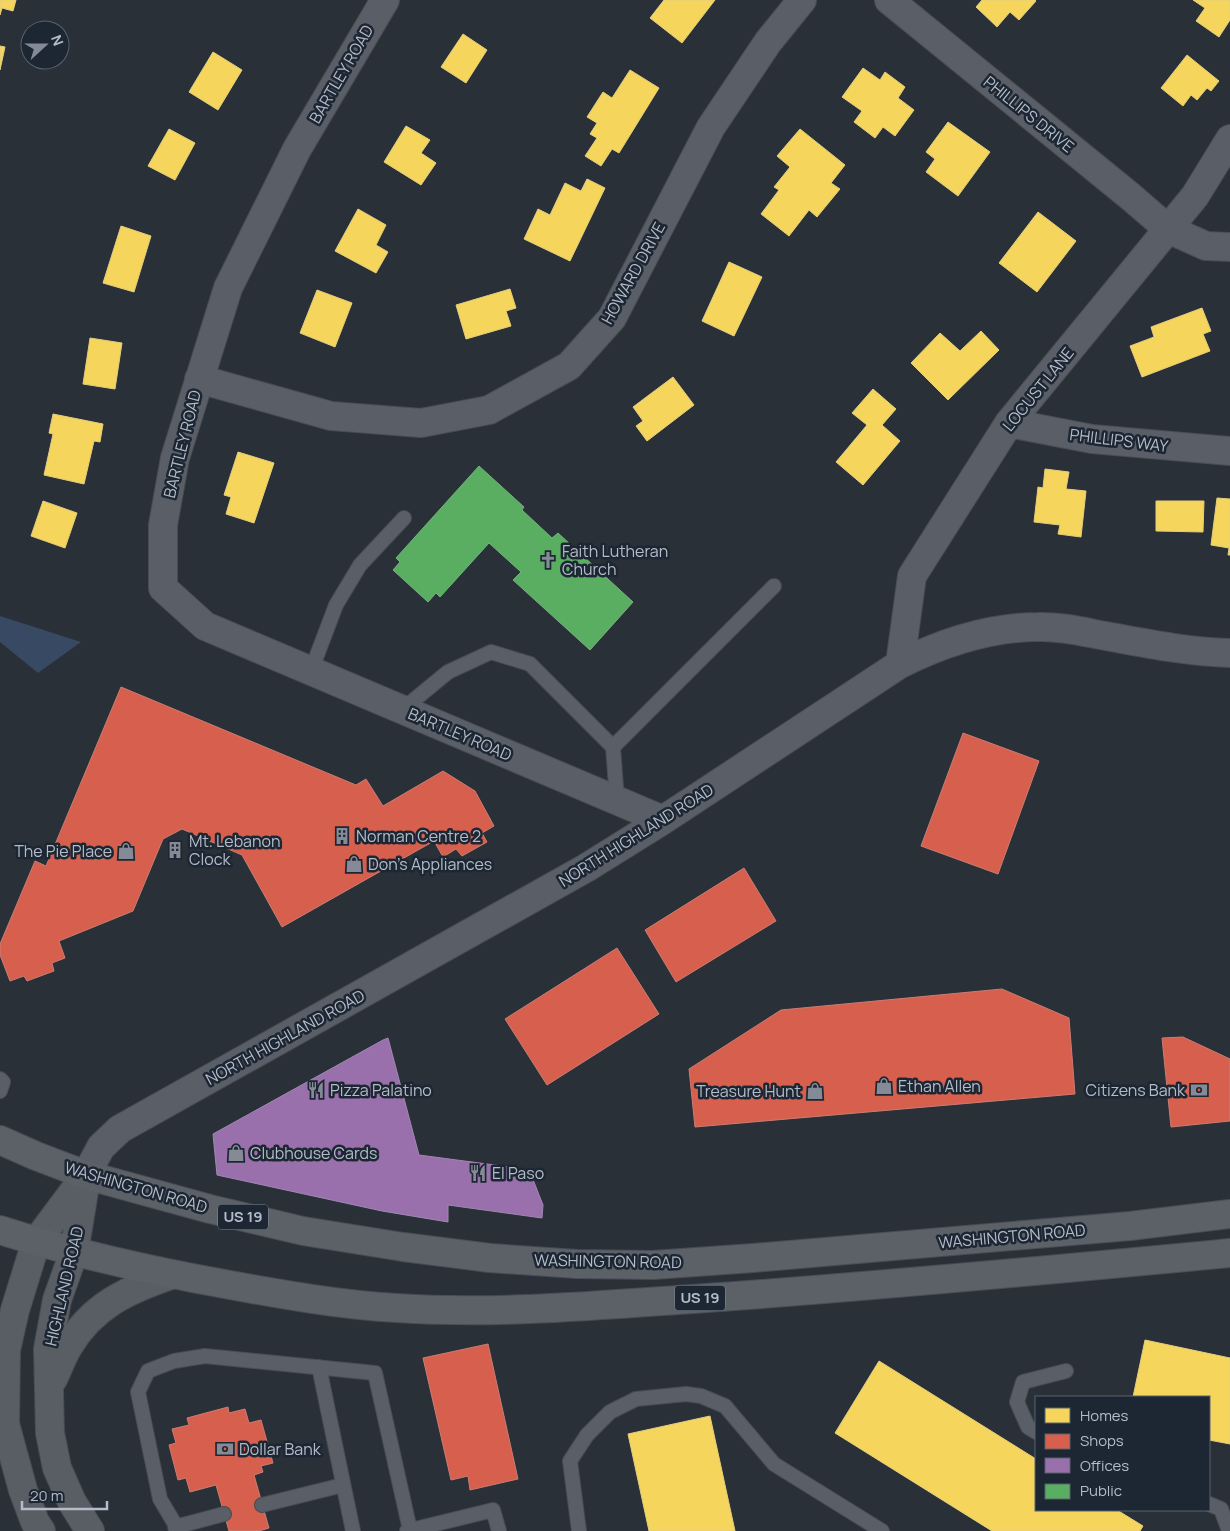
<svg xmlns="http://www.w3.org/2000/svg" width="1230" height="1531" font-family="Manrope,sans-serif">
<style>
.water{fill:#384963}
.homes{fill:#f6d55c;stroke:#e2ce7d}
.shops{fill:#d6604d;stroke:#cc7c72}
.offices{fill:#9970ab;stroke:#a187b4}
.public{fill:#5aae61;stroke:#75b280}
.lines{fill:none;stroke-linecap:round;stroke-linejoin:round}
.lane-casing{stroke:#484c53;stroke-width:16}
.street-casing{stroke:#484c53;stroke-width:30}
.secondary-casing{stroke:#484c53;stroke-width:30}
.primary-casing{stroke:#484c55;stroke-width:30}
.lane{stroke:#5a5e66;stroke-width:14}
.street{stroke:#5a5e66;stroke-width:28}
.secondary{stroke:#595d64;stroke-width:28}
.primary{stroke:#5c6168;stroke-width:28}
.labels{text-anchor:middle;stroke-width:5;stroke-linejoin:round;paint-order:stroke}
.shield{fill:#1d2633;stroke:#878f9c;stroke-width:1}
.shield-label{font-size:15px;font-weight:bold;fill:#b4bcc9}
.street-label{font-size:16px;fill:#b4bcc9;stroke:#1d2633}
.poi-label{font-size:16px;fill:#b4bcc9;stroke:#1d2633;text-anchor:start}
</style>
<rect width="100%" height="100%" fill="#2a3038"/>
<!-- water -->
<path class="water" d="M0 616 81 642 38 673 0 642Z"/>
<!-- homes -->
<path class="homes" d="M0 0H16L13 11 2 8 0 15Z
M664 0H715L682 43 650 18Z
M982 0H1035L1036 1 1019 20 1010 12 997 27 976 7Z
M1193 0H1230V20L1219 37 1196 21 1205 8Z
M463 34 487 50 466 83 441 67Z
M0 46 5 47 0 70Z
M213 52 242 70 218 110 189 92Z
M1187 55 1219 81 1211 91 1207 88 1197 100 1191 95 1183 106 1161 88Z
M863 68 880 80 885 72 905 87 898 98 914 110 895 136 883 127 875 138 854 122 862 111 842 97Z
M630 70 659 88 619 153 612 149 601 166 585 156 597 138 590 134 597 123 587 117 603 92 612 98Z
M948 122 990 152 958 196 926 172 935 159 926 152Z
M406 126 430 140 421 153 436 163 421 185 384 162Z
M169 129 195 143 175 180 148 166Z
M800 129 845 165 831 183 840 189 817 217 809 210 789 236 761 214 779 190 774 187 790 167 777 156Z
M587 179 605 188 570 261 524 239 538 209 550 215 565 183 581 191Z
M358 209 386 225 376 245 388 252 376 273 335 251Z
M1038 212 1076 241 1037 292 999 263Z
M121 226 151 236 134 292 103 283Z
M729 262 762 277 734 336 702 321Z
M510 289 516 308 506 311 511 326 466 339 456 305Z
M317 290 352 303 335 347 300 333Z
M1202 308 1211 331 1203 334 1210 351 1142 377 1130 346 1154 337 1151 327Z
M981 331 999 350 948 400 911 363 940 333 960 351Z
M90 338 122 343 115 389 83 384Z
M673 377 694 405 647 441 636 426 643 421 633 407Z
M873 389 896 409 882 425 900 441 863 485 836 462 867 425 852 413Z
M53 414 103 424 100 442 94 441 84 484 44 475 53 434 49 433Z
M238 452 274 463 254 523 226 514 231 497 224 495Z
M1045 469 1069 472 1066 489 1086 491 1081 537 1058 534 1060 525 1034 522 1038 487 1043 488Z
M1217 498 1230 499V555H1228L1229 548 1211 545Z
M43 501 77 513 65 548 31 536Z
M1156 501H1204L1203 532 1156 531Z
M1145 1340 1230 1358V1444L1209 1440V1397H1133Z
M879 1361 1036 1459V1510H1117L1143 1526 1140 1531H992L835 1433Z
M710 1416 735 1531H649L628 1434Z"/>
<!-- shops -->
<path class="shops" d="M121 687 356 785 366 779 383 806 443 771 475 791 494 826 482 833 487 842 462 856 456 849 443 857 434 841 282 927 242 855 182 829 163 839 133 911 59 941 65 958 52 963 54 971 27 981 24 976 10 981 0 955V944L35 861 46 866Z
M963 733 1039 761 998 874 921 846Z
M744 868 776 921 676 982 645 930Z
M617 948 659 1014 547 1085 505 1019Z
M1002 989 1069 1018 1075 1094 695 1127 689 1069 781 1010Z
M1183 1037 1230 1059V1121L1171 1127 1162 1038Z
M488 1344 518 1479 470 1490 468 1476 451 1480 423 1358Z
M228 1407 229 1413 245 1409 249 1423 261 1420 273 1463 261 1466 263 1472 254 1475 269 1528 259 1531H229L216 1485 190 1492 186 1478 178 1480 169 1445 176 1443 172 1429 189 1425 187 1418Z"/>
<!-- offices -->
<path class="offices" d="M388 1038 419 1155 510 1167V1173L532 1177 543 1205 542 1218 448 1205V1222L382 1211 217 1175 213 1134 383 1040Z"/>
<!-- public -->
<path class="public" d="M479 466 524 507 522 510 552 538 558 533 633 602 590 650 513 580 521 572 489 543 440 597 436 593 428 602 393 570 400 562 396 558Z"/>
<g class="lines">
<!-- lane casing -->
<g class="lane-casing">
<path id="lane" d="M311 671 336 605 360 565 404 518
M403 709 448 672 491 652 530 664 613 747 617 800
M613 747 774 586
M0 1079 3 1082 0 1091
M319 1367 353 1531
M1036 1432 1028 1427 1017 1402 1023 1382 1066 1371
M1209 1504 1221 1509 1229 1531
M262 1505 343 1485
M175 1527 224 1514
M179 1531 160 1499 138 1392 148 1371 174 1361 205 1356 375 1373 410 1530
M407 1531 493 1510 499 1531
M579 1531 570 1461 587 1435 610 1412 636 1399 686 1394 701 1396 725 1406 774 1464 882 1531"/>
</g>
<!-- street casing -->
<g class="street-casing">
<path id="street" d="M385 0 297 149 228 288 175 458 163 525V588L205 626 663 820
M889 0 1131 197 1168 229 1206 246 1230 247
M199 379 331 416 421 423 489 410 569 366 612 318 711 127 768 42 802 0
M1009 423 1092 439 1230 451
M900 664 912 576 1009 423 1195 196 1230 139
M86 1175 101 1147 120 1129 586 868 663 820 900 664C942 643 990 627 1038 627 1065 626 1091 634 1117 638 1154 645 1192 652 1230 653"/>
</g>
<!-- secondary casing -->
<g class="secondary-casing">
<path id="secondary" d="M86 1179 74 1252 57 1300 48 1349 50 1433 57 1468 72 1502 90 1531
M53 1379C58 1369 62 1357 68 1347 92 1306 127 1290 171 1275
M41 1531 35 1522 23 1490 5 1424 6 1350 15 1310 36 1242 86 1175"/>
</g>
<!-- primary casing -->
<g class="primary-casing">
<path id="primary" d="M0 1140 36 1156 86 1175 210 1209 303 1231 403 1247 490 1258 577 1264 653 1265 753 1258 1130 1226 1230 1214
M0 1230C75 1254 152 1271 230 1285 285 1295 341 1305 397 1308 505 1315 613 1304 721 1297 891 1285 1060 1269 1230 1253"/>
</g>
<!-- lane -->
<use href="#lane" class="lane"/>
<!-- street -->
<use href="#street" class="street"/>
<!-- secondary -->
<use href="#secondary" class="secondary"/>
<!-- primary -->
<use href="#primary" class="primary"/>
</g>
<!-- icons -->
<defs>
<g id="church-bare" transform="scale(1.35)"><path d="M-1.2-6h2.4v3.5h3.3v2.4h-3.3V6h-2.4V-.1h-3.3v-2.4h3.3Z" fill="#848b96" stroke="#1d2633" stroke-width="2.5" paint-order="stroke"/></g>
<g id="building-bare" transform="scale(1.35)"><path d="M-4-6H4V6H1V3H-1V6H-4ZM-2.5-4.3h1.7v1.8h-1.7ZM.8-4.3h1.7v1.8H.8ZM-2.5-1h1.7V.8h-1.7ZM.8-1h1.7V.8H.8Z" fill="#848b96" stroke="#1d2633" stroke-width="2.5" paint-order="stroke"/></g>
<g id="shop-bare" transform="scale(1.35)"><path d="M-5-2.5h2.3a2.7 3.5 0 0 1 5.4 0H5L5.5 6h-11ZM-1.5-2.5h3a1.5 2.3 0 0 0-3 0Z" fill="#848b96" stroke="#1d2633" stroke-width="2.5" paint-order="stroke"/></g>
<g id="restaurant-bare" transform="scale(1.35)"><path d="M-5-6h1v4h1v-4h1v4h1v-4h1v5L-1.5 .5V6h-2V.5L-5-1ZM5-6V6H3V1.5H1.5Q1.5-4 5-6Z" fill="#848b96" stroke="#1d2633" stroke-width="2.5" paint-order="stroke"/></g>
<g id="bank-bare" transform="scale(1.35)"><path d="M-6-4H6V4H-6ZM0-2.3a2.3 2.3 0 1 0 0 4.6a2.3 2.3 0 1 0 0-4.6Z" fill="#848b96" stroke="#1d2633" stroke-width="2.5" paint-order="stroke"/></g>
</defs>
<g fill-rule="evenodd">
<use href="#church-bare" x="548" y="560"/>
<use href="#building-bare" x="342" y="836"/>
<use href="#building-bare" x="175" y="850"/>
<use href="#shop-bare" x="126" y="851"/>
<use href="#shop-bare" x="354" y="864"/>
<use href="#shop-bare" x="884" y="1086"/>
<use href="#restaurant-bare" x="316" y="1090"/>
<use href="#bank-bare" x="1199" y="1090"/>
<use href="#shop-bare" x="815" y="1091"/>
<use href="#shop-bare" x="236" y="1153"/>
<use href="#restaurant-bare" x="478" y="1173"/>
<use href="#bank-bare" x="225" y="1449"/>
</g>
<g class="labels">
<!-- shield labels -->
<g class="shield">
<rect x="218" y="1204.5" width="50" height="25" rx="4"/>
<rect x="675" y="1285.5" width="50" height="25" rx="4"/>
</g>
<g class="shield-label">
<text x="243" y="1222">US 19</text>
<text x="700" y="1303">US 19</text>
</g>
<!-- street labels -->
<g class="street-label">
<text transform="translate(341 74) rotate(-60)" y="6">BARTLEY ROAD</text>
<text transform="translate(1029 114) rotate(39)" y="6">PHILLIPS DRIVE</text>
<text transform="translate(633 273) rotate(-61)" y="6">HOWARD DRIVE</text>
<text transform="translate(1038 389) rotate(-51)" y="6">LOCUST LANE</text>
<text transform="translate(1119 440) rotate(7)" y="6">PHILLIPS WAY</text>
<text transform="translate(182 444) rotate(-76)" y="6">BARTLEY ROAD</text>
<text transform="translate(460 734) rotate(23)" y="6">BARTLEY ROAD</text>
<text transform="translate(636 835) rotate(-32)" y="6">NORTH HIGHLAND ROAD</text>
<text transform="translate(285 1037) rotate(-29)" y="6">NORTH HIGHLAND ROAD</text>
<text transform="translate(136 1187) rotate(16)" y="6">WASHINGTON ROAD</text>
<text transform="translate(1012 1236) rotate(-5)" y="6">WASHINGTON ROAD</text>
<text transform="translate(608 1261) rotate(1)" y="6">WASHINGTON ROAD</text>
<text transform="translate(64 1286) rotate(-77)" y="6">HIGHLAND ROAD</text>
</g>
<!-- poi labels -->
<g class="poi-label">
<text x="562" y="557">Faith Lutheran<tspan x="562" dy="18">Church</tspan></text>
<text x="356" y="842">Norman Centre 2</text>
<text x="189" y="847">Mt. Lebanon<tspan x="189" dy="18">Clock</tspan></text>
<text x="112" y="857" text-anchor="end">The Pie Place</text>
<text x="368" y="870">Don's Appliances</text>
<text x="898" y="1092">Ethan Allen</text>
<text x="330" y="1096">Pizza Palatino</text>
<text x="1185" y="1096" text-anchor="end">Citizens Bank</text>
<text x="801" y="1097" text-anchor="end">Treasure Hunt</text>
<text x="250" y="1159">Clubhouse Cards</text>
<text x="492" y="1179">El Paso</text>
<text x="239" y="1455">Dollar Bank</text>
</g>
</g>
<!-- legend -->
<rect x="1035" y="1396" width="175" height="115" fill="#1d2633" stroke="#59626f"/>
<rect x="1045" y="1408" width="25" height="15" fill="#f6d55c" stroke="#59626f"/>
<text x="1080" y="1421" font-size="15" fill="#b4bcc9">Homes</text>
<rect x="1045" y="1434" width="25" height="15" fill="#d6604d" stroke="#59626f"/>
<text x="1080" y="1446" font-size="15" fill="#b4bcc9">Shops</text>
<rect x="1045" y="1458" width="25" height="15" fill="#9970ab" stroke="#59626f"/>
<text x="1080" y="1471" font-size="15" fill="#b4bcc9">Offices</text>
<rect x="1045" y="1484" width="25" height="15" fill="#5aae61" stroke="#59626f"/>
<text x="1080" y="1496" font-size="15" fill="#b4bcc9">Public</text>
<!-- north arrow -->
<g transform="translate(45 45) rotate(69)"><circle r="24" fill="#1d2633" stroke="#59626f"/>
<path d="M0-4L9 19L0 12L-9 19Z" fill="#848b96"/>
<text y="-8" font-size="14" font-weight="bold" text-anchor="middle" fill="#b4bcc9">N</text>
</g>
<!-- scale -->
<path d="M22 1501v8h85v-8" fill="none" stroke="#b4bcc9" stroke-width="2.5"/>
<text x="30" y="1501" font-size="15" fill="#b4bcc9" stroke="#1d2633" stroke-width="4" paint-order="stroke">20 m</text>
</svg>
